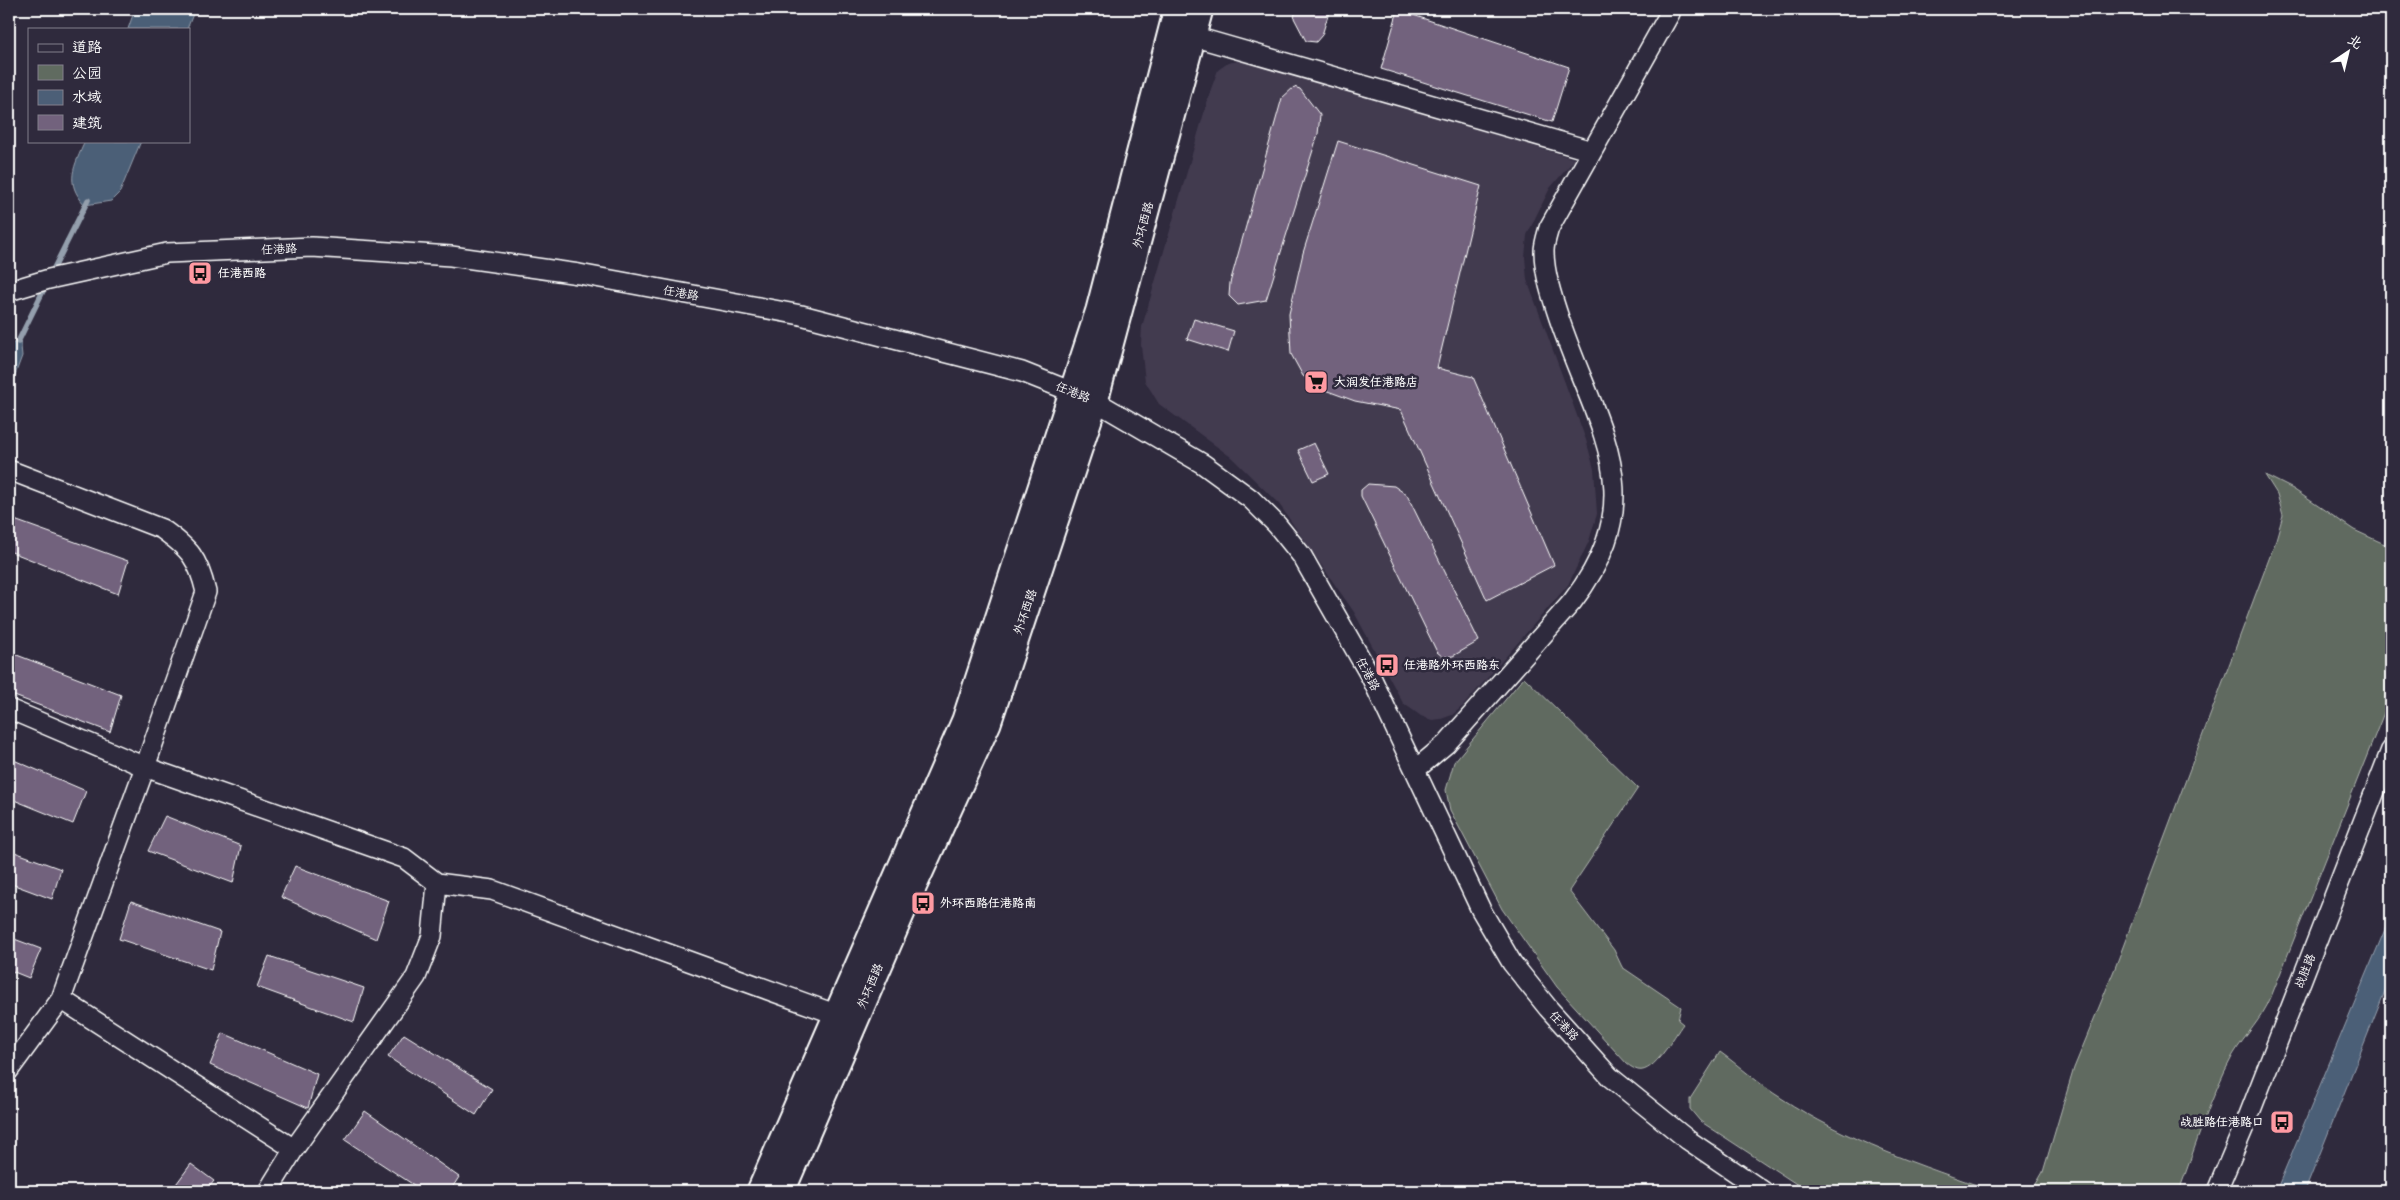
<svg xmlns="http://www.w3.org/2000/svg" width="2400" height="1200" font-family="'Playpen Sans','LXGW WenKai TC',sans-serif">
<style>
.built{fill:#433b50}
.green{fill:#606b60;stroke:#b0b5b0}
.water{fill:#4c5f77;stroke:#949fad}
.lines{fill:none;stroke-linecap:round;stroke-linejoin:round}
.stream{stroke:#949fad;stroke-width:5.5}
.building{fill:#72627d;stroke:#fff}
.minor-casing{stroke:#fff;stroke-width:22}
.major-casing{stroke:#fff;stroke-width:29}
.minor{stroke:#2f2a3d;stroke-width:19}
.major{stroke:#2f2a3d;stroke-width:25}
.labels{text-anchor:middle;stroke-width:5;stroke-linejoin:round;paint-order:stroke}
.street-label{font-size:12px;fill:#fff;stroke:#2f2a3d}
.poi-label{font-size:12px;font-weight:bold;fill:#fff;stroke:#2f2a3d;text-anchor:start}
</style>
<rect width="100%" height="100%" fill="#2f2a3d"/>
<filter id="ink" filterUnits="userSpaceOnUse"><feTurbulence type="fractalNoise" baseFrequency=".02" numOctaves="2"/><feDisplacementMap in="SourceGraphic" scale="10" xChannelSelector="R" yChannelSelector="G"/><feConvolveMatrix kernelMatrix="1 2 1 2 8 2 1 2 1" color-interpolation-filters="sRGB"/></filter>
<g filter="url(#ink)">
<!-- built -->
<path class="built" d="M1244 60 1266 63 1575 159 1550 188 1539 210 1527 235 1525 257 1527 280 1586 440 1594 469 1597 514 1589 541 1568 585 1463 706 1452 715 1441 719 1432 720 1421 716 1403 703 1354 612 1279 504 1231 457 1159 404 1145 381 1141 345 1142 327 1211 89 1218 70 1228 63Z"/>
<!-- green -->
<path class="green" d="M2265 475 2293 489 2354 530 2391 547V695L2271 997C2262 1019 2245 1035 2233 1055 2210 1097 2196 1146 2179 1191H2032L2043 1172 2074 1068 2115 968 2275 543 2283 515 2277 494Z
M1524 677 1638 788 1569 891 1614 950 1622 967 1681 1007 1678 1020 1683 1024C1674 1036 1654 1074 1638 1070 1634 1069 1630 1066 1627 1064L1557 987 1502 909 1450 810 1446 790 1454 762Z
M1720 1052C1741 1067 1760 1085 1781 1098 1847 1141 1921 1166 1994 1191H1807L1700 1121 1690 1109V1099Z"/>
<!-- water -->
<path class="water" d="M135 9H195L187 29H128Z
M85 141H141L120 192 111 201 85 205C64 182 74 167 85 141Z
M20 336 22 356 9 391V348Z
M2391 915V976L2305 1191H2276Z"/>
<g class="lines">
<!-- stream -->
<path class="stream" d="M51 274 88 200
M18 342 46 285"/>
</g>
<!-- building -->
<path class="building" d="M1296 9H1330L1322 35 1316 42 1306 41 1294 18Z
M1398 10 1569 67 1552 122 1381 69Z
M1294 87 1300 89 1320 115 1318 134 1266 300 1238 305 1229 296 1230 283 1282 98Z
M1338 141 1481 186 1437 368 1473 377 1554 565 1487 600 1401 410 1355 401 1322 389 1303 376 1291 354 1289 314 1303 253Z
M1194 319 1234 331 1228 352 1187 339Z
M1314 443 1329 474 1313 481 1298 450Z
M1368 484 1394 486 1407 495 1479 641 1453 656 1443 657 1437 652 1361 496V490Z
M9 518 128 561 118 594 9 551Z
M9 652 121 695 110 732 9 694Z
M9 758 86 791 73 824 9 798Z
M165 816 241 846 233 883 148 851Z
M9 850 61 869 52 899 9 883Z
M295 866 389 901 376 939 281 897Z
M131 901 220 932 211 970 119 939Z
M9 937 41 949 29 978 9 970Z
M269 956 364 988 354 1022 257 987Z
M223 1033 317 1074 308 1108 210 1065Z
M404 1034 492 1089 476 1115 388 1057Z
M365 1111 459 1177 450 1191H423L345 1140Z
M191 1164 214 1181 206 1191H171Z"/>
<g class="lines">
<!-- minor casing -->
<g class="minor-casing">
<path id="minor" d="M1192 36 1592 151
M9 291 49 279 167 253 312 247 451 256 579 274 801 315 1022 372 1095 401 1203 464 1251 499 1277 525 1302 556 1371 677 1481 910 1512 963 1548 1008 1610 1077 1688 1140 1763 1191
M9 470 162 529C190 549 198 558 206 592L145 767 9 709
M1415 770 1446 744 1572 602C1654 495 1597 430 1560 321 1553 300 1544 274 1544 251 1544 244 1547 235 1549 228L1670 13
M437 883 492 890 835 1014
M61 999 294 1149
M9 1070 61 999 145 767 404 858 437 883 432 936 416 977 294 1149 268 1191
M2217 1191 2249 1115 2391 750"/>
</g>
<!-- major casing -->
<g class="major-casing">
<path id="major" d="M760 1191 965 720 1099 310 1177 9
M782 1191 906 903 988 723 1095 401 1200 9"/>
</g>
<!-- minor -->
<use href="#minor" class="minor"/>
<!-- major -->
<use href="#major" class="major"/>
</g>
</g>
<!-- icons -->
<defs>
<g id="bus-square" transform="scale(1.25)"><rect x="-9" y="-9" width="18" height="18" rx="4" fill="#ff9aa2" stroke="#2f2a3d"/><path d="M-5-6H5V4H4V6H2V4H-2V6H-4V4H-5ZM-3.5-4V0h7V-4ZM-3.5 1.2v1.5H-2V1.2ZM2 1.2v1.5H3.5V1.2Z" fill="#111"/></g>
<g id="supermarket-square" transform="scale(1.25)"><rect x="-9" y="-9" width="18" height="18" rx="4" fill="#ff9aa2" stroke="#2f2a3d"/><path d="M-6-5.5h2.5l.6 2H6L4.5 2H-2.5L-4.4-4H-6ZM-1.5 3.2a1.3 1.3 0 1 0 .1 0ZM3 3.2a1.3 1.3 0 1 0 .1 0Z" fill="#111"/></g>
</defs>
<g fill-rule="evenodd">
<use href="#bus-square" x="200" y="273"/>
<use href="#supermarket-square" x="1316" y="382"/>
<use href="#bus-square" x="1387" y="665"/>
<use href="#bus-square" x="923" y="903"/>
<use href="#bus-square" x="2282" y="1122"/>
</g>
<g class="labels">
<!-- street labels -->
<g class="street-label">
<text transform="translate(1143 225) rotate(-75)" y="4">外环西路</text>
<text transform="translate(279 249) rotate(-2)" y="4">任港路</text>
<text transform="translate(681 293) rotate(10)" y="4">任港路</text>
<text transform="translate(1073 392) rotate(22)" y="4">任港路</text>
<text transform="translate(1025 612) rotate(-71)" y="4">外环西路</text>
<text transform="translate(1368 674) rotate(62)" y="4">任港路</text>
<text transform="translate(2305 971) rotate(-69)" y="4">战胜路</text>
<text transform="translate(870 986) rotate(-67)" y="4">外环西路</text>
<text transform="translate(1564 1026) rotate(47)" y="4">任港路</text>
</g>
<!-- poi labels -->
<g class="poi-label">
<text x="218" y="277">任港西路</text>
<text x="1334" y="386">大润发任港路店</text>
<text x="1404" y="669">任港路外环西路东</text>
<text x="940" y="907">外环西路任港路南</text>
<text x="2264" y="1126" text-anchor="end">战胜路任港路口</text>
</g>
</g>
<!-- margin -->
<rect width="2400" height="1200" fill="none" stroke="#2f2a3d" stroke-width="30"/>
<rect x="15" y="15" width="2370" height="1170" fill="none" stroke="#fff" stroke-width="2" filter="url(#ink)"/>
<!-- legend -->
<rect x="28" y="28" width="162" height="115" fill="#2f2a3d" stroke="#827f8b"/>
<rect x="38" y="44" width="25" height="8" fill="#2f2a3d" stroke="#827f8b"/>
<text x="72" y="52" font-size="15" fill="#ffffff">道路</text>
<rect x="38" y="65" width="25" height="15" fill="#606b60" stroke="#827f8b"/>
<text x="72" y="78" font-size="15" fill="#ffffff">公园</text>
<rect x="38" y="90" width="25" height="15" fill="#4c5f77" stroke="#827f8b"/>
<text x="72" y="102" font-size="15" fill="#ffffff">水域</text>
<rect x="38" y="115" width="25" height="15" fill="#72627d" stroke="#827f8b"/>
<text x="72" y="128" font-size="15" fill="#ffffff">建筑</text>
<!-- north arrow -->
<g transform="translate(2348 52) rotate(35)" stroke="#2f2a3d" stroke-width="4" paint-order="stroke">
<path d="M0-4L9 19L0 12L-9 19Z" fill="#ffffff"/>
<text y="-8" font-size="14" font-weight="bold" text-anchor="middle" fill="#ffffff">北</text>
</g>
</svg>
